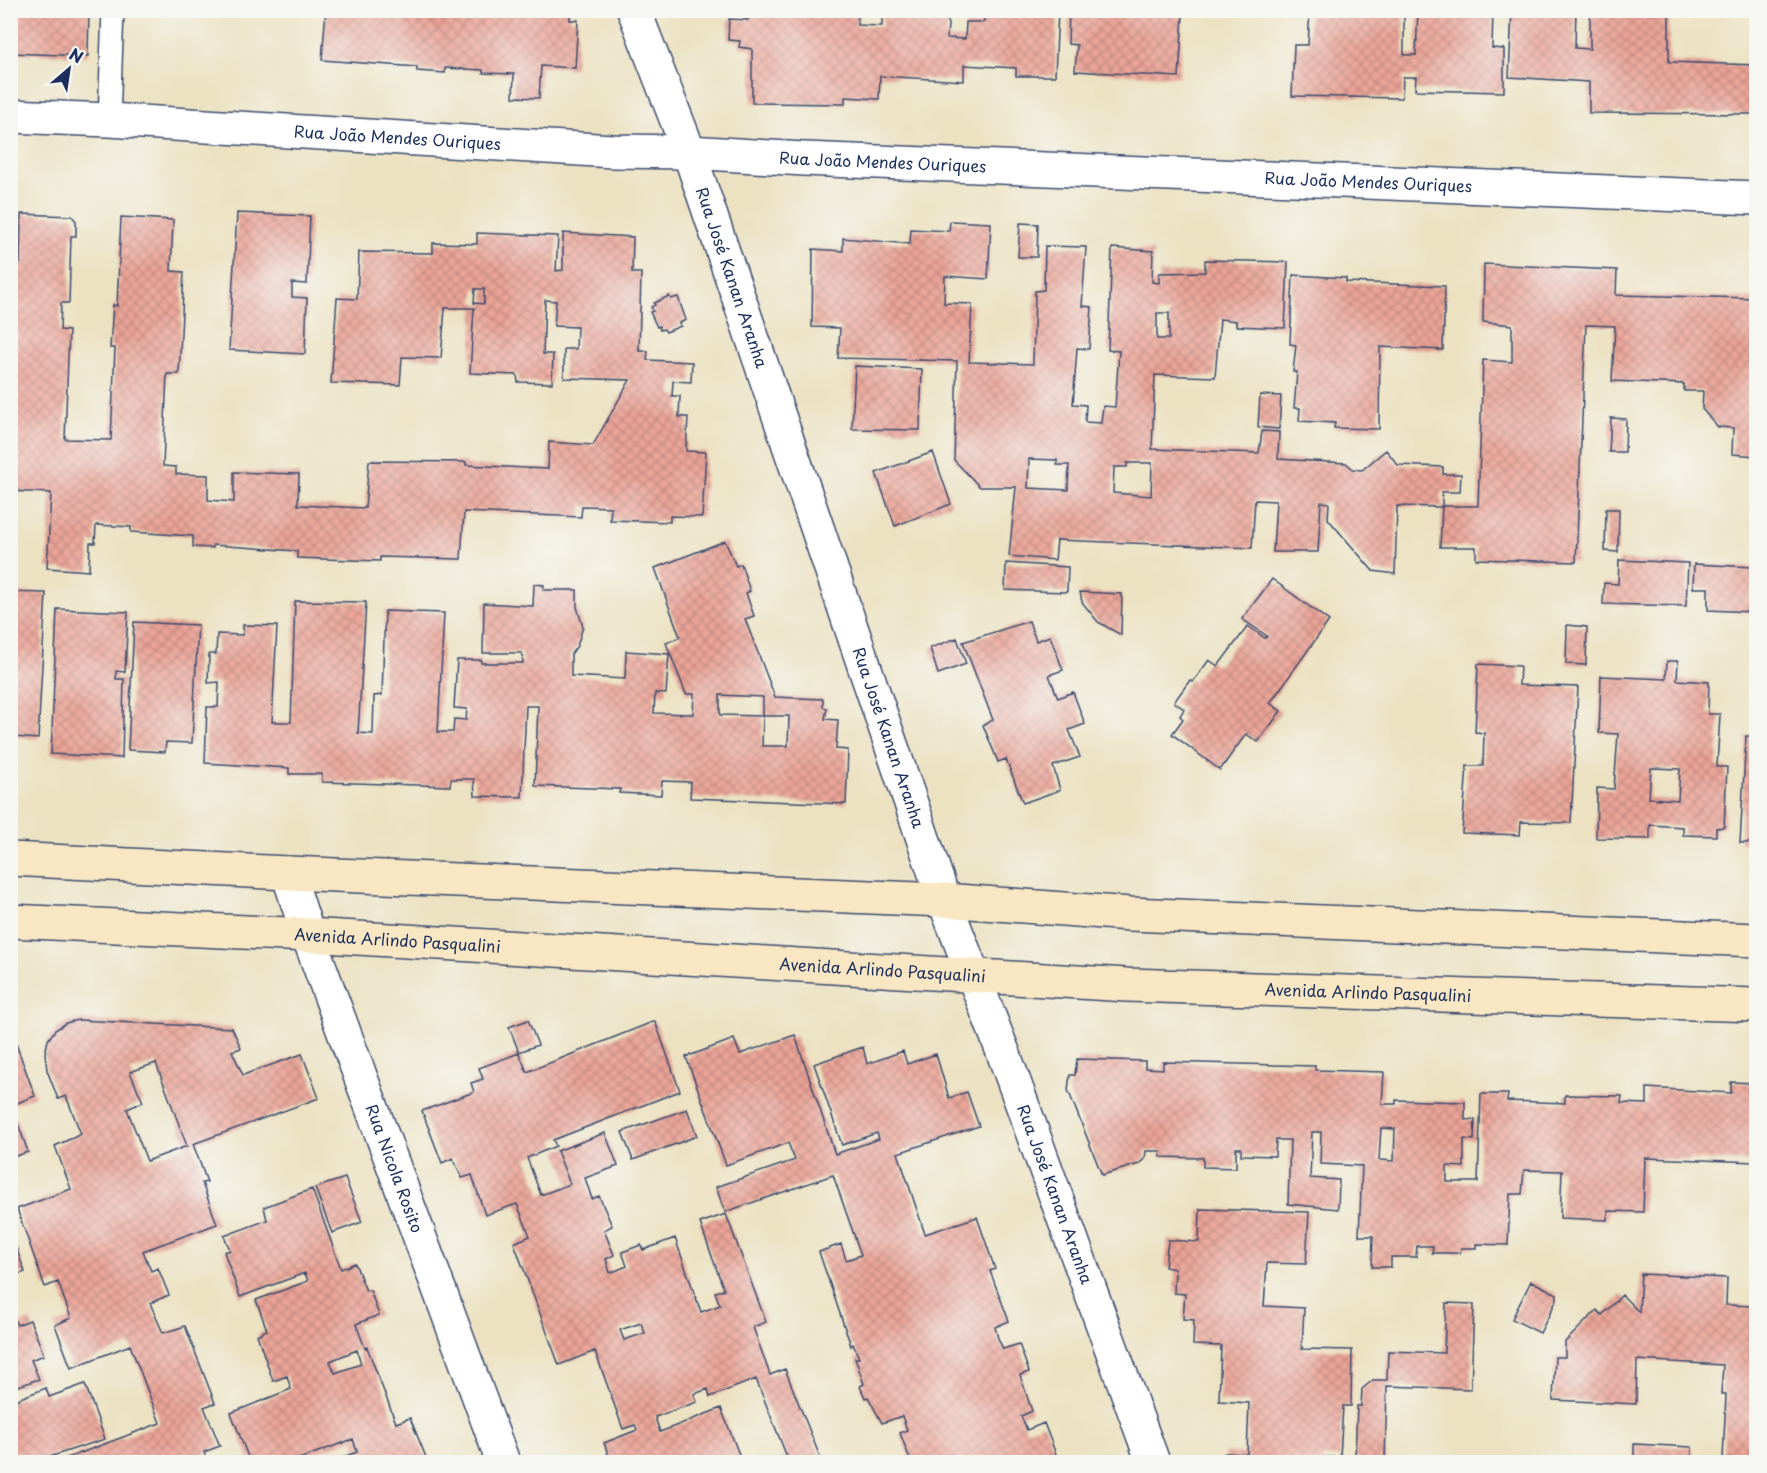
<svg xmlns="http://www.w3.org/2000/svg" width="1767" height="1473" font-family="'Playpen Sans',sans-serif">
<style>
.building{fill:url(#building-cross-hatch);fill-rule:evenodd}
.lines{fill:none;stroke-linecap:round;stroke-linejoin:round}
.lane-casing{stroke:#3a4a6d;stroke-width:24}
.street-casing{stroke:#3a4a6d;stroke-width:36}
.secondary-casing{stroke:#3a4a6d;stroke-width:36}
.lane{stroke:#fff;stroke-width:21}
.street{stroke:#fff;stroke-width:33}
.secondary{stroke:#f9e7c3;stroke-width:33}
.labels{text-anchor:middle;stroke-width:4.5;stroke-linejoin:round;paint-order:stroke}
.street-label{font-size:16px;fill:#1b2f5e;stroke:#f6f6f2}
</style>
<defs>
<pattern id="building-cross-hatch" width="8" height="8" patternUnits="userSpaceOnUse" patternTransform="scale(1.5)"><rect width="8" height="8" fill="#eca497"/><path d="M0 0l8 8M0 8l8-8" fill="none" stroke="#be867e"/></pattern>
</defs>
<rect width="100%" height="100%" fill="#f6f6f2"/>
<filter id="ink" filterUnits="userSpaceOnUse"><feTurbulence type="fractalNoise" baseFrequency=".0167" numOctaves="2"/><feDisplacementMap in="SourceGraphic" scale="12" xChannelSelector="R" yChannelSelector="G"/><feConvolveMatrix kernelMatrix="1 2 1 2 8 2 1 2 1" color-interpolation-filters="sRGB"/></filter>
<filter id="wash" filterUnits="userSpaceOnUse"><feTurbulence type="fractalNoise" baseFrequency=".008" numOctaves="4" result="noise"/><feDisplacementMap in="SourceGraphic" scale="24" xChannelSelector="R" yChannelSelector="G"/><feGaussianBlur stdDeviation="1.35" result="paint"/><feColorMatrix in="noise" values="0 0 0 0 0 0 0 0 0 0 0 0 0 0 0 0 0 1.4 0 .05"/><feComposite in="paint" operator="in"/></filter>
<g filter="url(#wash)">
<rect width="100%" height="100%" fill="#ece2c2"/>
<g id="blocks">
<!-- building -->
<path class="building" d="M10 10H89L88 56 10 53Z
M326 10H570V20H578L575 68 541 66 539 98 513 97 514 74 483 73V70L445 68V73L417 71V67L322 60Z
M748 10H858L857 25 882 26V10H949L947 38 965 39 966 22H984V10H1058L1055 76H1016V68L964 65V81L880 76 879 99 845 97V104L752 103V49L739 47 740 41 728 40 729 19 748 20Z
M1069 10H1173V15H1183L1179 77 1075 71 1077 45 1068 44Z
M1310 10H1404V55H1416L1418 10H1493L1492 48 1504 49V92L1415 90 1416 77H1403L1402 98 1292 96 1294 45H1308Z
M1512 10H1576L1575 48 1590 49V10H1669V62L1756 65V114L1589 113V82L1509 77Z
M237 213 310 216 307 284 292 283V297L307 298 305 354 229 350Z
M21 214 72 216 76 221V236H71L69 303H61L60 330 69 331 65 439 111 440 115 348H110L113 305 117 306 121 217 173 220 171 271 184 272 179 374H167L163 466 176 467V474L208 475V500L234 502V472L299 474 298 505 365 508 369 461 466 462V465L548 469 549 442 593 445 630 380 564 378V349H576L577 327 554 326 556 301 545 300 543 354H553L552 383 518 382 517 375 470 373 474 308H445L441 358 402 357 400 385 331 383 337 298 357 299 359 252 433 253V243L477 244V233L558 236 556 271 563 270V233L633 237 632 273H641L639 351H648L647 360 692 362 691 382 673 381 672 396H680L679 417H688L686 451 706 452 702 517 670 516V522L610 520 611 507 582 506 581 517 464 512 461 559 380 557V561L297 558V551L213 545V548L193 547V536L131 532V527L96 525 95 543H90L89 571 47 568 51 493 10 491 13 367H10V263H20ZM475 289H484V304L474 303Z
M950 221 991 223 988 279 945 276 944 303 972 304 969 362 1033 364 1035 291 1044 290 1045 246 1086 247 1082 306 1092 307 1089 349 1077 348 1073 404 1086 405 1085 422 1101 423 1103 406 1115 407 1119 351 1108 350 1112 248 1153 251 1152 282 1159 283V273L1205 272V260L1288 262 1285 328 1236 326V321L1220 319 1215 377 1155 375 1152 449 1259 453 1262 431 1279 432 1278 459 1346 463 1353 469 1362 470 1386 450 1398 465 1443 467V474H1461L1460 492H1442V506H1478L1483 360 1512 362V325L1483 322 1484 264 1617 270 1616 295 1756 298V456L1732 454 1733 428 1718 427 1702 409 1703 391H1684V384L1612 381 1615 326 1586 325 1576 562 1476 559V547H1440L1442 507 1397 506 1395 574 1373 571 1328 519 1329 503 1321 502 1318 552H1273L1276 501 1255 500 1252 548 1057 540 1055 560 1009 556 1016 487H980L954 460 957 361 838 358 840 328 812 327 813 249 843 251V238L910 244 911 229 949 231ZM1157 313H1169V339H1157ZM1029 459 1057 460V465H1069L1068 490 1028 488ZM1127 463H1152L1151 496 1113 493 1114 467H1127Z
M1020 223 1038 224 1037 257H1018Z
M1293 275 1346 278V282L1445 286 1443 350 1380 347 1379 429 1334 428 1335 423 1299 421 1300 408H1294L1297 372H1293L1296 345 1290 344Z
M669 296 671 299 678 297 686 320 679 323 681 326 666 332 664 329 660 330 659 326 657 327 650 312 653 311 651 307 655 305 654 303Z
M855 366 922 369 920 430 852 429Z
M1260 395 1281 396 1279 429 1258 427Z
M1611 418 1626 419 1625 452H1609Z
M933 452 951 504 895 526 876 473Z
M1606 509H1619L1618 552 1605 551Z
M725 541 736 566 741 564 750 591 746 593 754 616 745 619 775 697 823 699V707L827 708 825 719 838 720 836 749 848 750 846 804 690 798 691 782 662 781 661 795 619 793 620 789 535 786 538 706H526L522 797 475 796 474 779H451L450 786 322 782V774H289V768L205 763 207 707H218L219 682 208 683 209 654H216L217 634 243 635V625L277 626 272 722H291L295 601 366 602 358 733 373 734 374 696 382 695 385 611 444 613 438 732H453L454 719 466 720 467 709 454 708 457 660H481V663H523L522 653H483L484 603 533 606 534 584 544 585 543 590H577V607L583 627 577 646 571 654V676L625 679 626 651 669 654 666 694 655 693 654 713 693 714 694 694H686L666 643 680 637 655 568ZM720 695 763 697V716L720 715ZM763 716H789L788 746H762Z
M1619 560 1688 563 1686 606 1603 604 1604 583 1618 584Z
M1006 563 1068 567 1067 592 1005 590Z
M1694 564 1754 567 1752 612 1708 610V588H1693Z
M1272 579 1329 621 1270 703 1281 711 1258 742 1246 734 1220 770 1172 734 1183 719 1180 716 1184 709 1174 702 1190 680 1193 682 1209 660 1218 666 1248 626 1265 638 1267 636 1242 619Z
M10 592 46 593 38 739 15 737 14 744H10Z
M1080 592 1122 594 1121 635 1098 622 1082 602Z
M57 609 128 612 125 672 116 671V679H124L122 758 51 754Z
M1029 621 1036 641 1050 636 1063 670 1049 675 1058 698 1073 692 1085 724 1069 730 1080 757 1053 766 1060 790 1023 803 1006 759 998 762 983 725 993 720 963 642Z
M134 622 198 625 192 743 166 742 165 752 128 750Z
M1567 625 1587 627 1586 665 1566 664Z
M957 638 966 664 938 674 930 648Z
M1667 661H1678L1677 680 1709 682 1708 714H1720L1717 767H1727L1724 827 1716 828V836L1683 835V827L1650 825V839L1596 838 1597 788 1614 789 1618 734 1599 733 1601 676 1666 679ZM1651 768 1680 769 1678 800 1649 798Z
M1478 664 1520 666 1519 685 1578 687 1571 823 1521 822 1520 835 1462 833 1467 766H1483L1484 733 1475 732Z
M1746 736H1756V843H1740Z
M78 1020 232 1028 241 1048 232 1051 243 1075 302 1054 319 1098 193 1144 207 1182 202 1183 217 1224 143 1251 151 1271 158 1268 169 1295 150 1303 163 1333 185 1326 215 1403 204 1407 220 1446 204 1452 207 1462H57L160 1423 130 1345 71 1368 55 1325 71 1318 58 1282 45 1287 17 1209 71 1189 55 1146 81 1134 66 1096 58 1099 47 1070 45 1053 48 1040 55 1030 66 1023ZM156 1063 187 1146 147 1161 127 1109 143 1102 130 1072Z
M528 1020 538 1045 519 1052 509 1027Z
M655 1021 680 1091 553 1140 556 1146 527 1158 541 1195 570 1184 557 1151 605 1133 618 1166 585 1178 592 1199 599 1196 612 1226 604 1230 614 1255 606 1259 610 1273 627 1266 622 1252 641 1245 643 1250 675 1238 701 1312 720 1305 715 1292 724 1290 700 1223 726 1214 766 1322 753 1327 770 1375 785 1369 822 1462H772L787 1457 756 1379 710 1397 708 1389 694 1394 697 1402 655 1417 660 1432 721 1408 742 1462H611L604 1443 637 1430 635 1425 623 1429 595 1351 559 1365 514 1243 530 1236 517 1204 485 1215 472 1175 462 1178 453 1158 442 1163 422 1111 474 1092 471 1083 483 1079 479 1068 519 1053 527 1072ZM641 1323 645 1333 624 1340 620 1330Z
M11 1030 35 1096 12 1105 10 1102Z
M795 1035 835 1154 879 1139 877 1133 842 1145 814 1064 863 1047 867 1064 903 1051 907 1064 936 1054 949 1098 967 1092 979 1126 898 1153 925 1234 977 1217 995 1269 990 1271 1009 1321 995 1327 998 1338 1003 1349 1019 1344 1029 1372 1020 1375 1032 1411 1021 1416 1027 1430 1044 1423 1059 1462H911L900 1433 907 1430 902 1416 882 1423 868 1397 865 1398 860 1386 864 1384 855 1358H859L853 1344 851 1346 819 1252 841 1244 846 1260 861 1255 833 1175 725 1212 716 1187 795 1160 788 1143 726 1165 686 1057 734 1039 740 1054Z
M1077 1059 1145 1061V1068L1163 1069V1062L1315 1066V1070L1384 1072 1382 1104H1396V1100L1465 1102V1120L1475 1119 1474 1140 1464 1139V1167L1447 1166V1182H1478L1481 1094H1508L1507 1101 1565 1103V1095L1622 1096 1621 1103 1647 1104V1088L1731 1093V1082L1756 1083V1162L1645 1158 1643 1212 1608 1211 1607 1220 1560 1218 1562 1171 1524 1170 1522 1194H1510L1508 1245 1476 1244V1248H1461L1460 1253H1432L1433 1246H1417L1416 1257H1391V1267H1372L1373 1236H1359L1362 1166 1320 1164 1321 1132H1312L1310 1178 1339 1180 1338 1209 1288 1204 1290 1140H1276L1275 1156 1241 1155V1148H1236V1168L1203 1167V1158L1160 1157 1161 1151H1146L1145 1158 1139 1164 1102 1175 1068 1090 1070 1075H1075ZM1381 1128 1395 1129 1394 1161 1379 1160Z
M687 1109 697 1136 633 1160 622 1132Z
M16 1118 28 1152 10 1158V1121Z
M345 1178 362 1222 332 1233 315 1188Z
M312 1189 341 1269 355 1263 366 1291 370 1290 379 1315 356 1324 365 1348 367 1347 396 1423 410 1418 428 1462H329L357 1452 353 1439 291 1462H250L231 1413 291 1389 287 1376 273 1381 257 1335 267 1330 256 1300 308 1281 305 1273 240 1297 224 1252 230 1250 224 1236 267 1220 264 1207ZM357 1350 361 1364 335 1373 330 1361Z
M1200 1209 1309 1212 1306 1264 1267 1263 1264 1306 1304 1308 1302 1349 1352 1350 1351 1406H1343L1340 1457H1323V1462H1225V1453L1247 1454 1249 1403 1219 1401 1221 1346 1193 1345 1194 1320 1183 1319 1185 1294 1174 1293 1175 1269 1165 1267 1168 1240 1199 1242Z
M14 1242 25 1272 10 1277V1243Z
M1641 1274 1727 1278 1726 1305 1756 1306V1460L1723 1459 1726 1394H1721L1723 1365 1637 1360 1636 1404 1553 1400 1555 1357H1565V1342L1597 1310 1602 1315 1622 1295 1639 1312Z
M1531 1281 1557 1294V1299L1540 1333 1512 1319Z
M1446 1303 1474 1304 1471 1389 1387 1386 1385 1462H1359V1458H1355L1357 1406H1361L1362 1389 1373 1380H1387L1388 1351 1444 1353Z
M14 1319 17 1325 30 1320 44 1355 31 1360 39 1379 10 1389V1320Z
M85 1384 105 1439 46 1458 47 1462H10V1402L46 1388 49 1397Z
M1634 1444 1692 1447V1462H1634Z"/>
</g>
</g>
<g filter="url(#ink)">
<use href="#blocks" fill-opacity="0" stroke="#3a4a6d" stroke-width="1.5"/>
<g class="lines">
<!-- lane casing -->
<g class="lane-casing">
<path id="lane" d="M109 120 113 10"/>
</g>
<!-- street casing -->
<g class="street-casing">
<g id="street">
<path id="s1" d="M634 10 689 152 944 900 1003 1052 1153 1462"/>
<path id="s2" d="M10 116 109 120 613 151 689 152 804 159 1756 198"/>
<path id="s3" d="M288 873 308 935 503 1462"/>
</g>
</g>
<!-- secondary casing -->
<g class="secondary-casing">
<g id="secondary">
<path d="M10 859 288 873 944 900 1130 914 1756 940"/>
<path id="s4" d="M10 921 308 935 1127 985 1756 1005"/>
</g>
</g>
<!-- lane -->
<use href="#lane" class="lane"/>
<!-- street -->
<use href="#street" class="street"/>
<!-- secondary -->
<use href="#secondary" class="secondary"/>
</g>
</g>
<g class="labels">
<!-- street labels -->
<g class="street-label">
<text dy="6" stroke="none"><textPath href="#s2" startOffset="388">Rua João Mendes Ouriques</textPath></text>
<text dy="6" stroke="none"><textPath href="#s2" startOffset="874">Rua João Mendes Ouriques</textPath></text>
<text dy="6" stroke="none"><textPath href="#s2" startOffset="1360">Rua João Mendes Ouriques</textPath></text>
<text dy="6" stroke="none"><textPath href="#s1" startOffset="285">Rua José Kanan Aranha</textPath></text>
<text dy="6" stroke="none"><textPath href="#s1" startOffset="771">Rua José Kanan Aranha</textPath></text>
<text dy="6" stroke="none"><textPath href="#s4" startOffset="388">Avenida Arlindo Pasqualini</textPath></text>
<text dy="6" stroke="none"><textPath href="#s4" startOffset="874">Avenida Arlindo Pasqualini</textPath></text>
<text dy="6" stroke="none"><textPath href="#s4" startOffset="1360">Avenida Arlindo Pasqualini</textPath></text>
<text dy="6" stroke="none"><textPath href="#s3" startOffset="314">Rua Nicola Rosito</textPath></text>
<text dy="6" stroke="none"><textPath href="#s1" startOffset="1257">Rua José Kanan Aranha</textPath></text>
</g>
</g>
<!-- margin -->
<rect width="1767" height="1473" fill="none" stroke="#f6f6f2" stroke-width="36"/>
<!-- north arrow -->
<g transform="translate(69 69) rotate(29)" stroke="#f6f6f2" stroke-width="4.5" paint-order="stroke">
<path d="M0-4.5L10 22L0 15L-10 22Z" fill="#1b2f5e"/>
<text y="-9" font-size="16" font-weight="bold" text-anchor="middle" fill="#1b2f5e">N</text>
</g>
</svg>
